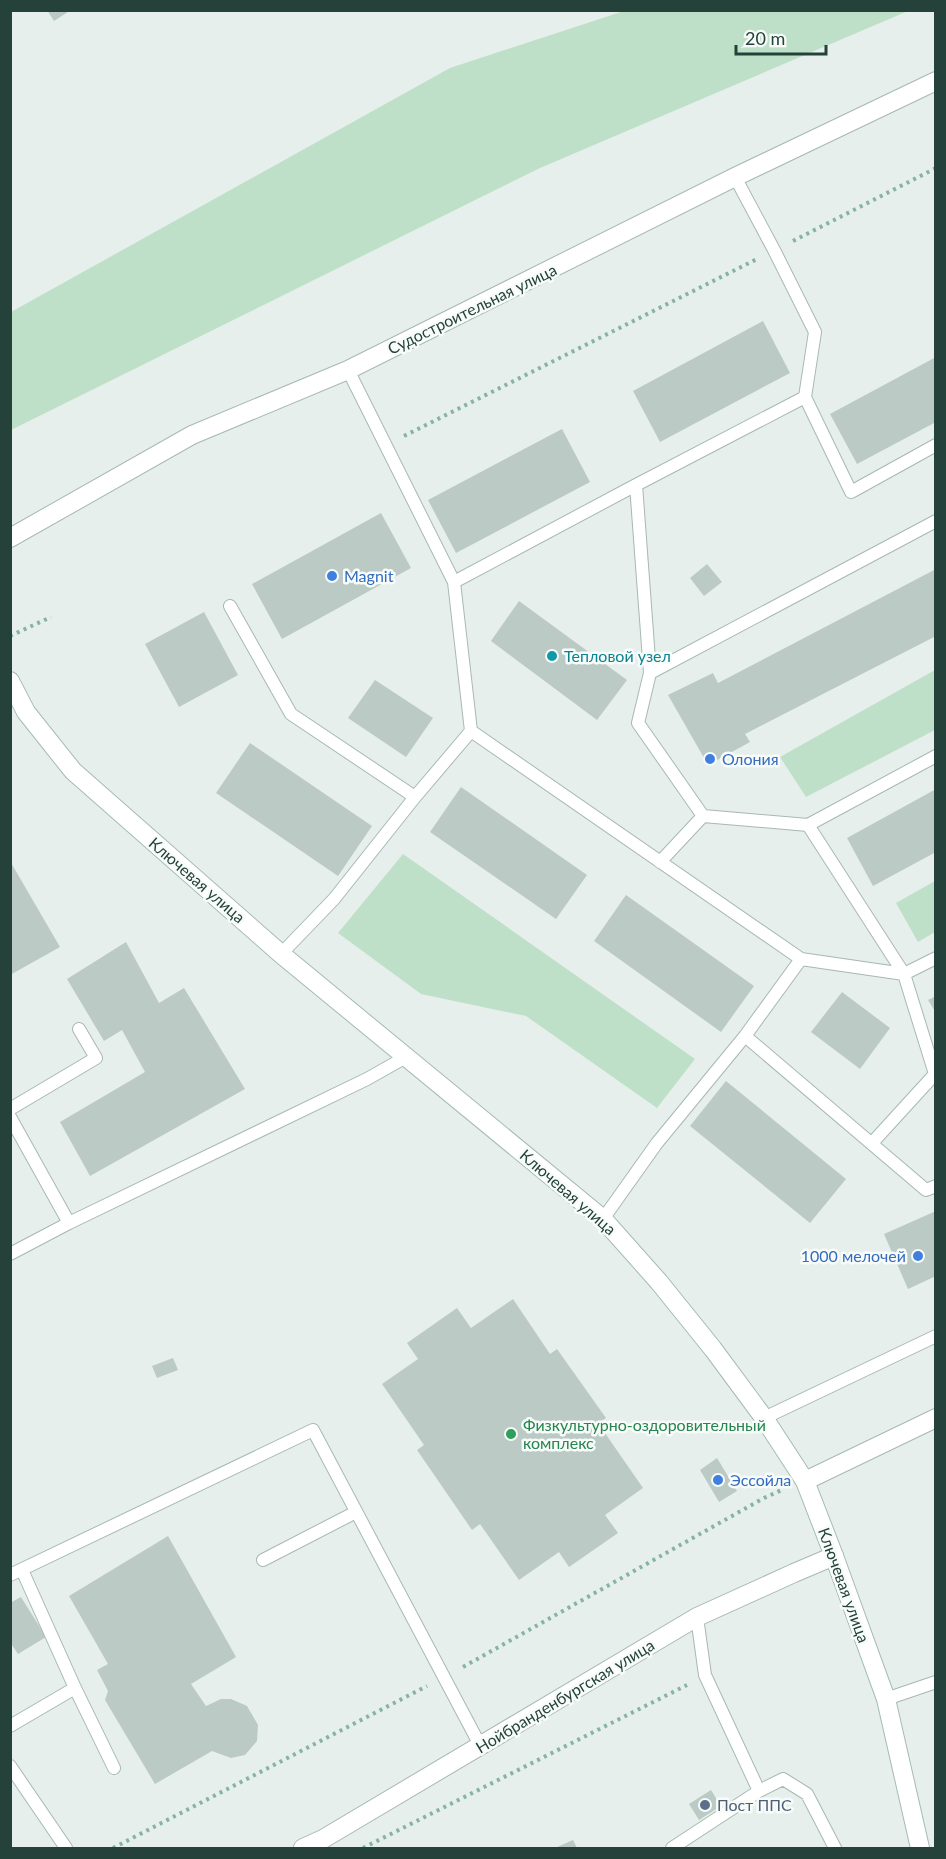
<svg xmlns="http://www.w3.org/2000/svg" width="946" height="1859" font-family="Lato,sans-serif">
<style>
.green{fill:#bfe0c8}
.building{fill:#bbcac4}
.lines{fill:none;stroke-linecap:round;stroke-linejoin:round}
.service-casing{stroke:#a8b8b2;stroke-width:14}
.pedestrian-casing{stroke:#a8b8b2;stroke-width:20}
.minor-casing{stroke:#a8b8b2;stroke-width:20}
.tertiary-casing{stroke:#a8b8b2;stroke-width:20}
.secondary-casing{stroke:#a4bbb3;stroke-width:20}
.path{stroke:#86b3a5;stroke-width:4;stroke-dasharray:3 4.5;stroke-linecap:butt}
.service{stroke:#fff;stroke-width:12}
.pedestrian{stroke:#fff;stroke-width:18}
.minor{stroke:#fff;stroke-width:18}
.tertiary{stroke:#fff;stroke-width:18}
.secondary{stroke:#fff;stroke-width:18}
.shop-dot{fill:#3f7fe0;stroke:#f7fbf9;stroke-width:2}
.culture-dot{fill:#0f9aa8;stroke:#f7fbf9;stroke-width:2}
.leisure-dot{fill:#2e9e5b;stroke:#f7fbf9;stroke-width:2}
.service-dot{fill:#5c6f8a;stroke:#f7fbf9;stroke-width:2}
.labels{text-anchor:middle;stroke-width:5;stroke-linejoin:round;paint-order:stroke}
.street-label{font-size:16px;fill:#24423a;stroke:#f7fbf9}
.shop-label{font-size:16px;fill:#366cbe;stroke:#f7fbf9;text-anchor:start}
.culture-label{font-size:16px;fill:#0d838f;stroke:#f7fbf9;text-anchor:start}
.leisure-label{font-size:16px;fill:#27864d;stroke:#f7fbf9;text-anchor:start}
.service-label{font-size:16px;fill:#4e5e75;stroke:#f7fbf9;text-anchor:start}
</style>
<rect width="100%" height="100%" fill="#e6efeb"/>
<!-- green -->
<path class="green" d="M624 11H908L540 168 11 430V312L450 68Z
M935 670V730L806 797 780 757Z
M403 854 695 1059 657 1108 526 1016 421 994 338 933Z
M935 881V932L918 942 896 903Z"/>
<!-- building -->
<path class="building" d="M47 10H71L54 21Z
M763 321 790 373 660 442 633 391Z
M936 357V422L857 464 830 414Z
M562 429 590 482 456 553 428 500Z
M381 513 411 568 282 639 252 584Z
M707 564 722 582 704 596 690 578Z
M936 569V636L745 734 750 742 708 765 668 695 713 673 718 683Z
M519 601 627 680 597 720 491 641Z
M204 612 238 675 179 707 145 644Z
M375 680 433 718 406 757 348 718Z
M250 743 372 826 338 876 216 793Z
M461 787 587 875 556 919 430 832Z
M936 789V852L873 886 847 838Z
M10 861 60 947 10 975Z
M626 895 754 986 721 1032 594 941Z
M126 942 159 1003 184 988 245 1089 90 1176 60 1122 145 1072 122 1030 104 1041 67 979Z
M842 992 890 1028 860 1069 811 1032Z
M936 996V1013L928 1000Z
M726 1081 846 1179 810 1223 690 1126Z
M936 1211V1276L908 1289 884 1234Z
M513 1299 550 1354 557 1349 606 1418 598 1423 643 1488 605 1515 618 1533 569 1567 559 1552 519 1580 480 1524 472 1530 417 1450 424 1445 382 1384 418 1359 407 1343 457 1308 471 1328Z
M173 1358 178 1370 157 1378 152 1366Z
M717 1458 737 1491 719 1502 700 1470Z
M168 1536 236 1657 191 1684 206 1706 221 1699H231L247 1706 258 1725 257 1741 245 1755 231 1758 212 1751 155 1784 105 1700 108 1691 97 1670 108 1664 69 1596Z
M21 1597 46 1637 18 1654 10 1642V1603Z
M711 1790 721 1806 699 1820 689 1804Z
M573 1840 577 1848H555Z"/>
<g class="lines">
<!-- service casing -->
<g class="service-casing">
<path id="service" d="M735 177 774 250 815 332 805 397
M348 370 454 582 471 731 801 959 745 1036 657 1143 603 1219
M454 582 636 485
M230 606 291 714 415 797 471 731
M650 673 936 521
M703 816 808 825 904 974 935 1074 872 1143
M808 825 936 756
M660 862 703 816 638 723 650 673 636 485 805 397 851 492 936 445
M281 954 334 899 415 797
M801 959 904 974 936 958
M745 1036 926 1190 936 1186
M10 1109 96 1058 79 1029
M10 1117 69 1223
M10 1254 69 1223 367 1079 406 1057
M764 1418 936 1336
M263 1560 356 1512
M22 1570 75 1688 114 1768
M10 1575 313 1430 481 1747
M697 1617 705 1675 759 1791
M886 1699 936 1682
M10 1726 75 1688
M10 1766 66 1848
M672 1848 759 1791 783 1779 807 1794 835 1848"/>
</g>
<!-- pedestrian casing -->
<g class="pedestrian-casing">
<path id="pedestrian" d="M805 1481 936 1418"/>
</g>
<!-- minor casing -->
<g class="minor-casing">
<path id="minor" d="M303 1848 323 1839 697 1617 794 1573 834 1556"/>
</g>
<!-- tertiary casing -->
<g class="tertiary-casing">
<path id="tertiary" d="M10 538 192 435 348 370 735 177 936 81"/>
</g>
<!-- secondary casing -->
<g class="secondary-casing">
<path id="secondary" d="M10 681 26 712 73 771 281 954 603 1219 659 1282 713 1349 764 1418 805 1481 834 1556 886 1699 920 1848"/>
</g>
<!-- path -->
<path class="path" d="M793 241 936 168
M404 436 757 259
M10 636 51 617
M463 1667 764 1498 784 1489
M113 1848 427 1686
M363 1848 687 1685"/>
<!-- service -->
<use href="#service" class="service"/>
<!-- pedestrian -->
<use href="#pedestrian" class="pedestrian"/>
<!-- minor -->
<use href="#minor" class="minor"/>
<!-- tertiary -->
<use href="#tertiary" class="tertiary"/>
<!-- secondary -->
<use href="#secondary" class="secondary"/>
</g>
<!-- markers -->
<g class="shop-dot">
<circle cx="332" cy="576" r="6"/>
<circle cx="710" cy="759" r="6"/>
<circle cx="918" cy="1256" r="6"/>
<circle cx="718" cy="1480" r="6"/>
</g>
<circle class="culture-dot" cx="552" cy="656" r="6"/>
<circle class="leisure-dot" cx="511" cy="1434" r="6"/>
<circle class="service-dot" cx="705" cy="1805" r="6"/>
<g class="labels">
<!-- street labels -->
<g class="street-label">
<text transform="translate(472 309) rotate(-26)" y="6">Судостроительная улица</text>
<text transform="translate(197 880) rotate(41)" y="6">Ключевая улица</text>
<text transform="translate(568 1192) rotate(41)" y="6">Ключевая улица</text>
<text transform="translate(844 1585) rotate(70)" y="6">Ключевая улица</text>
<text transform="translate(565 1696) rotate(-31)" y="6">Нойбранденбургская улица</text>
</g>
<!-- shop labels -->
<g class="shop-label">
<text x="344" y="582">Magnit</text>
<text x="722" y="765">Олония</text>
<text x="906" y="1262" text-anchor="end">1000 мелочей</text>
<text x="730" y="1486">Эссойла</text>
</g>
<!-- culture labels -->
<g class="culture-label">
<text x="564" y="662">Тепловой узел</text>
</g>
<!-- leisure labels -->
<g class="leisure-label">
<text x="523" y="1431">Физкультурно-оздоровительный<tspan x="523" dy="18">комплекс</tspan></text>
</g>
<!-- service labels -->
<g class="service-label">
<text x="717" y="1811">Пост ППС</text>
</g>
</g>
<!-- border -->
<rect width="946" height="1859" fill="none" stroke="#24423a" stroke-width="24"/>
<!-- scale -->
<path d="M736 45v9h90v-9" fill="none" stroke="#24423a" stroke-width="3"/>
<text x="745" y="45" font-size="18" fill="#24423a" stroke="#f7fbf9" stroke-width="4.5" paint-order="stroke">20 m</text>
</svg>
